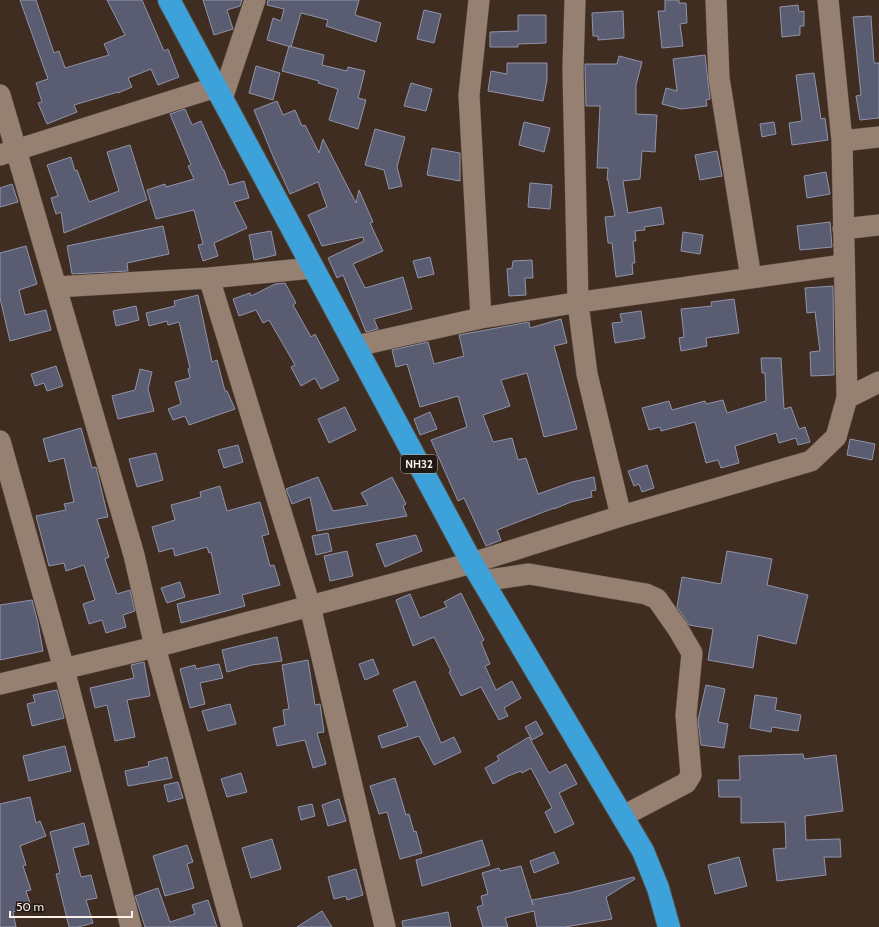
<svg xmlns="http://www.w3.org/2000/svg" width="879" height="927" font-family="Cabin,sans-serif">
<style>
.building{fill:#5a5c71;stroke:#9193aa}
.lines{fill:none;stroke-linecap:round;stroke-linejoin:round}
.minor-casing{stroke:#594a3f;stroke-width:22}
.highway-casing{stroke:#594a3f;stroke-width:24}
.minor{stroke:#958071;stroke-width:21}
.highway{stroke:#3ea2da;stroke-width:22}
.labels{text-anchor:middle;stroke-width:3;stroke-linejoin:round;paint-order:stroke}
.shield{fill:#201812;stroke:#bbb0a8;stroke-width:1}
.shield-label{font-size:11px;font-weight:bold;fill:#fdf1e9}
</style>
<rect width="100%" height="100%" fill="#3f2d21"/>
<!-- building -->
<path class="building" d="M20 0H36L54 53 59 51 65 68 109 55 104 44 125 35 107 0H142L164 51 168 49 179 77 158 85 151 69 128 78 132 87 118 93V92L74 105 77 112 47 124 38 103 42 102 36 83 48 79Z
M203 0H242L240 6 227 10 233 29 214 35Z
M268 0H359L355 15 381 23 376 42 326 26 328 20 301 13 291 47 267 40 273 18 281 21 284 9 267 5Z
M665 0H679V3H686L687 23 680 24 683 46 662 48 658 11H665Z
M798 5 799 12 804 11V26H800V35L782 37 780 7Z
M424 10 441 14 434 43 417 39Z
M623 11 624 38 598 40V36H593L592 13Z
M518 15H546V43L518 44V47H490V32L518 31Z
M871 16 874 63H879V118L860 120 856 96 861 95 853 17Z
M289 46 324 55 322 65 347 71 348 67 365 71 358 98 366 100 358 129 329 120 338 89 318 83 319 81 282 71Z
M705 55 710 99 706 100 707 106 681 109 662 104 666 88 677 91 673 59Z
M619 56 642 62 636 85V114L657 115 655 152 642 151 640 179 623 181 628 213 661 207 664 224 644 227 645 230 635 231 636 241H633L635 263H632L633 274 616 277 612 243H608L605 217 615 216 608 180H607L608 168H597L600 106H586L585 69V64H617Z
M507 63H547V80L543 101 488 91 491 71 507 74Z
M256 66 280 73 273 100 249 93Z
M814 73 821 119 825 118 828 140 792 145 789 123 802 121 796 75Z
M411 83 432 89 426 111 404 106Z
M277 101 283 115 295 110 302 126 305 125 319 153 323 139 356 203 359 190 373 222 370 223 383 251 353 264 365 288 403 277 412 309 374 319 378 329 366 332 343 275 337 278 328 258 364 241 363 237 322 246 308 215 327 207 318 182 290 194 275 161 254 110Z
M185 109 192 125 201 121 223 170H224L229 185 244 181 249 198 234 202 247 228 214 243 218 256 203 261 198 245 203 244 194 210 156 219 147 190 165 184 166 187 194 179 188 166 191 165 170 114Z
M524 122 550 128 544 152 519 145Z
M774 122 776 134 762 137 760 124Z
M375 129 405 137 397 167 402 186 389 189 384 170 365 165Z
M130 145 147 200 64 233 61 212 56 214 51 198 58 196 47 165 71 157 75 171 77 170 89 202 119 191 107 152Z
M432 148 460 153V181L427 175Z
M717 151 722 176 700 180 695 155Z
M826 172 830 194 807 198 804 176Z
M530 183 552 185 550 209 528 207Z
M12 184 18 202 0 207V188Z
M830 222 832 247 800 250 797 226Z
M163 226 169 254 127 263 128 271 72 274 67 246Z
M271 231 276 255 254 260 249 235Z
M683 232 703 235 700 254 681 251Z
M26 246 37 284 19 290 25 315 46 310 51 330 10 341 0 298V253Z
M430 257 434 274 418 278 413 261Z
M532 260 533 278H525L526 295 509 296 507 269 512 268 513 261Z
M285 283 296 303 293 305 311 337 315 334 339 380 321 389 315 378 301 386 291 367 295 365 269 320 263 323 256 310 239 316 233 299 250 293 251 296 275 284Z
M833 286 834 375 811 376 810 352 820 351 815 312 807 313 805 288Z
M198 295 212 362 217 360 225 391H227L235 409 189 425 185 416 173 420 168 409 181 404 175 382 190 378 188 369 190 368 179 322 168 325 167 321 149 326 146 313 175 306 174 301Z
M734 299 739 333 706 338 707 346 681 351 679 338 684 337 681 309 712 306 711 302Z
M136 306 139 320 116 326 113 311Z
M641 311 645 338 615 343 612 323 622 322 620 314Z
M561 319 567 343 554 346 577 429 544 437 527 373 501 380 510 406 483 415 493 442 512 438 518 460 526 458 538 494 572 482 594 477 596 490 591 491 592 497 571 502 554 509V508L497 530 501 540 486 546 464 498 458 501 431 440 467 427 458 396 420 407 407 364 396 367 392 350 428 342 434 364 464 356 459 335 529 322 530 328Z
M761 358H781L784 409 791 407 799 429 805 427 810 442 798 445 796 438 779 443 776 433 735 446 739 463 721 468 718 460 706 463 695 422 661 431 660 427 649 430 642 408 669 401 672 410 705 401 706 404 723 400 727 413 766 401 765 373H762Z
M56 366 63 386 47 391 44 383 35 386 31 374Z
M140 369 152 372 148 389 154 411 118 419 112 396 135 390Z
M345 407 356 430 329 443 318 419Z
M430 412 437 429 420 435 414 419Z
M81 428 92 468 96 467 108 517 97 519 109 557 105 559 117 594 130 590 135 611 123 615 126 627 106 633 102 620 89 624 83 604 95 600 84 565 66 571 64 563 49 566 36 516 66 510 64 504 74 502 64 458 49 462 43 439Z
M850 439 875 444 872 460 847 455Z
M238 445 243 462 224 468 218 450Z
M156 453 163 480 137 487 129 459Z
M647 465 654 488 642 492 639 484 634 486 628 471Z
M318 477 333 511 368 505 361 493 392 477 406 504 403 506 407 516 317 531 310 497 292 504 286 489Z
M220 486 227 511 260 502 269 534 262 536 270 566 274 565 280 585 242 595 245 606 181 623 177 604 220 594 211 552 209 553 207 547 175 556 173 548 159 552 152 527 175 520 171 505 201 497 200 492Z
M328 533 332 551 316 555 312 536Z
M416 535 422 551 385 567 376 544Z
M347 551 353 576 330 581 324 556Z
M727 551 772 559 767 585 808 595 796 644 758 635 753 668 708 660 713 629 689 625 677 607 682 577 721 584Z
M180 582 185 597 167 603 161 588Z
M461 593 484 640 481 642 490 664 485 666 496 690 512 681 521 698 504 708 508 716 499 720 481 687 461 696 449 672 451 671 434 637 413 646 396 600 410 594 420 618 447 607 444 602Z
M32 600 38 623 43 651 0 660V605Z
M277 637 282 661 252 665 227 672 222 650Z
M373 659 379 674 365 680 359 664Z
M308 660 315 705 320 704 324 732 317 733 326 764 313 768 305 740 277 746 273 728 285 725 283 710 289 709 282 665Z
M144 662 150 696 127 700 135 737 115 741 107 705 95 708 90 688 134 678 131 665Z
M219 664 223 678 200 683 205 704 190 708 180 669 195 665 196 669Z
M415 681 441 743 454 737 461 752 434 765 419 736 382 748 378 736 408 726 393 690Z
M706 685 725 689 718 722 728 724 724 748 701 745 698 720Z
M57 690 64 718 32 726 27 704 35 702 33 695Z
M755 695 777 698 775 710 801 715 798 731 772 727 771 732 750 728Z
M230 704 236 724 208 731 202 711Z
M536 721 543 734 532 740 525 727Z
M529 737 549 773 566 764 577 784 559 793 574 824 555 833 545 812 552 808 531 768 522 773 521 771 508 776 493 784 485 768 499 760 497 756Z
M65 746 71 771 29 781 23 756Z
M803 754 804 759 836 755 843 811 805 816 806 840 840 839 841 857H824L826 875 777 881 773 849 786 848 785 822 741 823V797H719L718 780H740L739 756Z
M167 757 172 778 128 786 125 771 149 766 148 762Z
M241 773 247 792 227 797 221 779Z
M395 778 406 815 409 814 414 832 416 831 422 853 400 859 387 812 379 814 370 786Z
M178 782 183 798 168 802 164 785Z
M30 797 36 823 40 821 46 836 20 846 26 865 23 866 31 890 26 891 31 906 13 912 16 927H0V804Z
M339 799 346 821 328 826 322 805Z
M312 804 315 816 301 820 298 807Z
M84 823 89 844 73 848 81 877 91 875 97 898 86 900 93 923 78 927H69L56 874 60 873 50 832Z
M272 839 281 869 251 878 242 848Z
M482 840 490 865 422 886 416 860Z
M187 845 193 862 187 864 194 888 165 896 153 856Z
M554 852 559 863 534 873 530 861Z
M739 857 747 886 715 894 708 865Z
M521 866 533 905 532 900 569 893 634 877 635 879 606 897 612 919 565 927H537L534 911 505 918 508 927H483L477 907 483 905 481 896 488 894 482 873 499 868 500 871Z
M356 869 363 895 347 900 346 896 334 899 328 877Z
M158 888 170 922 195 914 192 905 208 900 217 927H145L135 896Z
M322 911 332 927H297Z
M448 912 451 927H403L402 921Z"/>
<g class="lines">
<!-- minor casing -->
<g class="minor-casing">
<path id="minor" d="M479 0 469 95 481 318
M575 0 573 69 578 303 587 374 621 516
M716 0 719 78 751 278
M0 95 134 555 155 647 232 927
M222 99 255 0
M842 141 879 137
M0 155 216 87
M843 229 879 225
M209 278 310 606 385 927
M56 287 209 278 313 268
M356 346 481 318 574 303 843 265
M847 398 879 382
M0 441 64 669 131 927
M482 581 529 574 646 594 657 599 678 629 692 653 686 715 691 775 686 783 623 816
M0 684 155 647 472 563 621 516 811 461 836 437 847 398 842 141 828 0"/>
</g>
<!-- highway casing -->
<g class="highway-casing">
<path id="highway" d="M169 0 472 563 643 851 658 888 669 927"/>
</g>
<!-- minor -->
<use href="#minor" class="minor"/>
<!-- highway -->
<use href="#highway" class="highway"/>
</g>
<g class="labels">
<!-- shield labels -->
<rect class="shield" x="401" y="455" width="36" height="18" rx="3"/>
<g class="shield-label">
<text x="419" y="468">NH32</text>
</g>
</g>
<!-- scale -->
<path d="M10 911v6h122v-6" fill="none" stroke="#fdf1e9" stroke-width="2"/>
<text x="16" y="911" font-size="12" fill="#fdf1e9" stroke="#201812" stroke-width="3" paint-order="stroke">50 m</text>
</svg>
